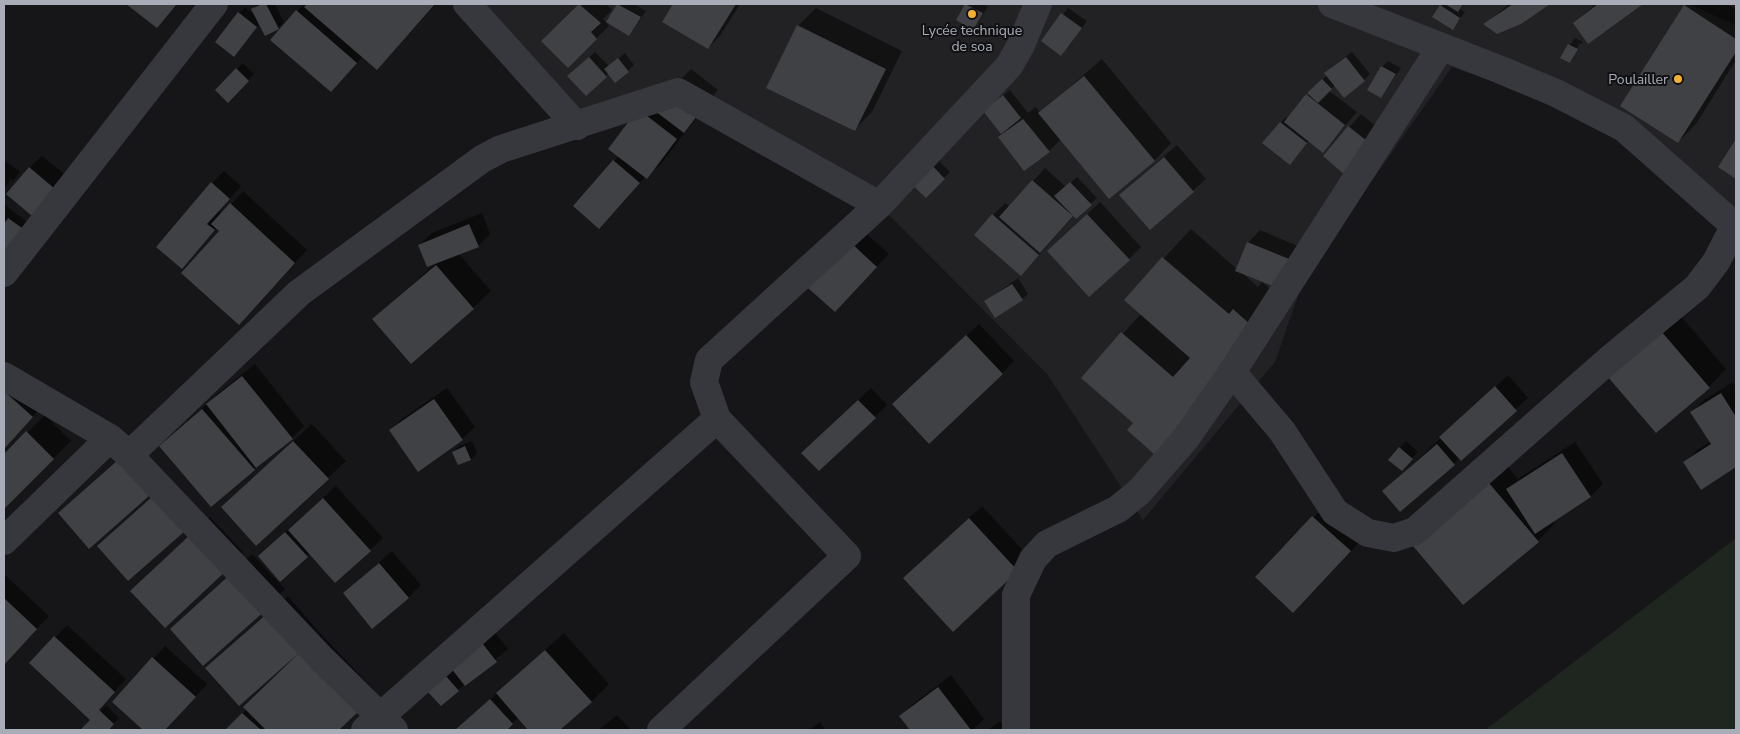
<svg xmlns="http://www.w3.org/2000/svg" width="1740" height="734" font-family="'Nunito Sans',sans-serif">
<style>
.built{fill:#222225}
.green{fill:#1e261f}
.shadow{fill:#0007}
.building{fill:#404145}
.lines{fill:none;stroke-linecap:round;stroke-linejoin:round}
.minor{stroke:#37383d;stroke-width:28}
.poi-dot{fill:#f2b134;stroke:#111113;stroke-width:2}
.labels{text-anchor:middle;stroke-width:4;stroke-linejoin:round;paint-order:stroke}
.poi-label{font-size:14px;fill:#a8adb8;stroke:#111113}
</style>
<rect width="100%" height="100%" fill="#161618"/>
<!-- built -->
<path class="built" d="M467 4H1690L1736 26V219L1624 128 1452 67 1305 276 1275 362 1143 520 1047 374 879 205 679 92 577 126Z"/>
<!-- green -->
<path class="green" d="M1736 538V730H1485Z"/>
<!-- shadow -->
<path class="shadow" d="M128 4H178L156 27Z
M258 4H275L284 22 278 28 260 23 239 49V13L245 7 256 16 253 9Z
M304 4H436L377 69 363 56 343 78 297 11Z
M581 4H606L612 10 603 19 609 26 568 66 543 41Z
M618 4H634L646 11 629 35 607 21Z
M675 4H740L720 36 708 48 664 22Z
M967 4H983L988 7 973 29 957 20Z
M1443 4H1464L1460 9 1465 12 1452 28 1441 6Z
M1509 4H1547L1521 23 1485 24Z
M1596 4H1641L1588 42 1574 23Z
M1687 4H1727L1736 10V60L1696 124 1678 142 1685 6Z
M816 8 902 51 872 112 854 130 798 26Z
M1068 8 1087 21 1067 48 1043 41Z
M1575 38 1583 42 1575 56 1582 44 1580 43 1572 57H1575L1570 62 1561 57Z
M595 52 609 66 625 53 634 65 628 71 609 73 586 94 575 70Z
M1352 52 1370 74 1364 80 1335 85 1329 91 1357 112 1323 151 1309 140 1295 158 1280 123 1286 117 1288 118 1327 75 1326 73 1332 67Z
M1102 59 1171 143 1154 161 1061 139 1049 151 1000 137 1009 128 991 105 1010 90 1028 113 1036 107 1040 113Z
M1388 61 1401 68 1381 97 1382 67Z
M243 63 254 74 228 101 216 90Z
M691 69 718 90 660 165 646 176 612 215 614 161 619 156 639 110 679 81Z
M1361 114 1383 132 1358 162 1324 156Z
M1177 145 1206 179 1150 229 1133 183Z
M932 154 950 172 926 196Z
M42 156 67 176 32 215 29 168Z
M4 160 20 172 4 194 13 181 11 179 4 190Z
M1045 168 1066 187 1077 177 1097 198 1076 217 1074 215 1033 262 993 215 1005 203 1010 207Z
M224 171 241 186 219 211 222 214 243 191 307 250 251 311 221 231 217 228 194 255 212 183Z
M1100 202 1141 247 1129 259 1060 239Z
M4 204 27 222 5 250 4 249Z
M482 213 490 234 478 246 459 254 491 291 473 308 374 319 437 262 419 245 432 233Z
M1191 229 1237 269 1248 243 1260 230 1300 247 1290 274 1241 272 1258 287 1262 282 1289 305 1135 423 1083 377 1141 314 1125 300Z
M863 231 889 254 847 298 810 288Z
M1018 278 1028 294 1022 299 986 301Z
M1679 314 1726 369 1709 387 1609 376Z
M979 324 1014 361 1002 374 906 392Z
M255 364 304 426 292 438 254 469 160 446 220 392Z
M1508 375 1528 398 1401 510 1384 491Z
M1733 382 1736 386V465L1701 488 1685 463 1697 450 1711 441 1692 413 1704 400Z
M447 388 475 427 462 439 391 430 403 418Z
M871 388 887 405 875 417 815 441Z
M6 393 44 404 4 449V395Z
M45 415 71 441 4 507V456Z
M312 424 346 461 328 478 240 490Z
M472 441 477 453 471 459 458 463 453 452 459 446Z
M1406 441 1418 452 1407 464 1390 460Z
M1575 442 1603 484 1591 496 1553 521 1555 523 1538 541 1414 546 1507 466 1518 479Z
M336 486 383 538 336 581 310 553 281 580 272 544Z
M1331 499 1368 533 1311 594 1257 577Z
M982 506 1030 558 953 630 917 565Z
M210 517 243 552 226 569 149 573Z
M392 551 421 585 408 598 344 593Z
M252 554 285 589 267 607 172 629Z
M4 574 49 616 4 663Z
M288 596 320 633 376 692 337 730H227L296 657 207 668Z
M67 625 126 679 102 706 31 663Z
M492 628 508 649 458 690 429 691Z
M564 633 609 684 591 702 558 730H530L519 717 505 730H456Z
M165 646 207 684 165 730H145L114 702Z
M951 675 984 719 973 730H911L901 716 913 704Z
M106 705 119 718 107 730H82Z
M617 715 631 730H599Z
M1000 721 1007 730H988Z
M820 722 826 730H809Z"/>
<!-- building -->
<path class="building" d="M126 4H177L157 28Z
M262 4H266L279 29 265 36 251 9Z
M307 4H435L377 70 304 7Z
M579 4 601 23 591 32 597 39 568 68 541 41Z
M617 4 641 17 629 36 606 22Z
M673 4H736L708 49 662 22Z
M965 4 983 13 973 30 956 20Z
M1445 4H1463L1458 12Z
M1513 4H1550L1521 24 1497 34 1483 24Z
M1598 4H1643L1588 44 1573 23Z
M1440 5 1460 18 1453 30 1432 17Z
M1684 5 1736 39V52L1678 143 1620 106Z
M296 10 357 63 331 92 270 40Z
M238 12 257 27 234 57 215 42Z
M1061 13 1082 28 1061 56 1041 41Z
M797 25 886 69 855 131 766 88Z
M1568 44 1578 49 1570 63 1560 58Z
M589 57 607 77 586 96 567 76Z
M1346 57 1365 81 1344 98 1324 73Z
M618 58 629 72 615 83 604 69Z
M1381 66 1396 74 1381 98 1367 90Z
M236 68 249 81 228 103 215 90Z
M1084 76 1155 161 1109 199 1038 113Z
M1322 79 1332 89 1318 103 1307 93Z
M678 81 707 103 684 133 655 111Z
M1306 94 1345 125 1323 153 1284 122Z
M1003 95 1021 118 1001 134 983 111Z
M638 109 677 139 647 179 608 149Z
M1023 119 1050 152 1024 171 998 137Z
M1280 122 1307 143 1290 165 1262 143Z
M1348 126 1372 145 1346 176 1323 156Z
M1736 139V179L1718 167Z
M1164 157 1194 192 1150 230 1119 195Z
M926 159 945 179 926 198 906 179Z
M613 160 640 183 599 229 573 206Z
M29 167 55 189 32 216 6 194Z
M1032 180 1073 216 1040 253 999 217Z
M211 182 230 199 207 224 215 230 182 269 156 247Z
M1070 182 1092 205 1076 219 1054 196Z
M230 203 295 263 239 325 181 273 219 231 211 224Z
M992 214 1039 255 1021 276 974 235Z
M1087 214 1130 260 1089 297 1047 251Z
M8 218 22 228 5 252 4 224Z
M469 224 479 247 427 267 418 245Z
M850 242 877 267 835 312 808 288Z
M1247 242 1289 259 1278 288 1235 271Z
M1162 257 1229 314 1233 309 1261 334 1155 455 1127 430 1133 423 1081 378 1121 332 1173 377 1190 358 1124 300Z
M436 265 474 309 411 364 372 319Z
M1012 284 1023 300 995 318 984 301Z
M1661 331 1710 388 1656 433 1607 376Z
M966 335 1003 374 929 444 892 404Z
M242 376 293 439 256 468 206 404Z
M1495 386 1517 411 1461 461 1439 437Z
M5 392 33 417 4 449V393Z
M1721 393 1736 417V467L1701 490 1683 462 1711 444 1690 412Z
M434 399 463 440 418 472 389 430Z
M858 400 876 418 819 471 801 453Z
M202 409 255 470 211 507 159 446Z
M26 431 54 459 4 509V454Z
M293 441 329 479 256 546 221 507Z
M1437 444 1455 465 1400 512 1382 491Z
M465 446 471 460 458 465 452 452Z
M1399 447 1413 459 1402 471 1388 460Z
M1562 453 1591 497 1535 534 1506 489Z
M118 460 149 496 89 549 58 513Z
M1489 483 1539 542 1463 605 1413 546Z
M153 496 185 531 128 581 97 546Z
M323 498 371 551 335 583 288 530Z
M1312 516 1351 551 1293 613 1255 577Z
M969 518 1018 571 953 632 903 578Z
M285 532 308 557 280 582 258 556Z
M192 533 227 570 165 628 130 591Z
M379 563 409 598 372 629 343 593Z
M234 571 268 608 203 666 170 629Z
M4 598 37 629 4 665Z
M269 612 359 711 339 730H266L243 707 300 652 239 706 205 668Z
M54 636 115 692 99 710 114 724 109 730H80L90 720 29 663Z
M479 639 497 662 465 686 447 663Z
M545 650 592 702 560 730H528L496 693Z
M152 657 196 697 165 730H143L112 702Z
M445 675 459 691 441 706 427 691Z
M938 687 971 730H910L899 716Z
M490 699 513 724 507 730H455Z
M242 713 261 730H225Z"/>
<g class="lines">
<!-- minor -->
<path class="minor" d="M467 4 577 126
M1332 4 1501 70 1556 93 1624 128 1736 227
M4 273 214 4
M1232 372 1282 431 1335 512 1368 533 1394 538 1415 531 1611 358 1697 287 1716 262 1734 227
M4 376 110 438
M129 455 322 659 394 730
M4 541 110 438 129 455 299 293 482 159 501 149 678 92 879 205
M365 730 717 419 704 382 709 360 879 205 1009 66 1021 45 1038 4
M661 730 847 556 717 419
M1016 730V595L1033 559 1047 544 1118 509 1139 492 1186 438 1232 372 1441 47"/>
</g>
<!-- markers -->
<g class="poi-dot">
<circle cx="972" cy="14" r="5"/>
<circle cx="1678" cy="79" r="5"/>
</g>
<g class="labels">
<!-- poi labels -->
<g class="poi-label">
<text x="972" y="35">Lycée technique<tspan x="972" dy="16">de soa</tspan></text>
<text x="1668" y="84" text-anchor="end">Poulailler</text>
</g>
</g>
<!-- border -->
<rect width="1740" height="734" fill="none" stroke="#a8adb8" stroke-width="10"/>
</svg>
